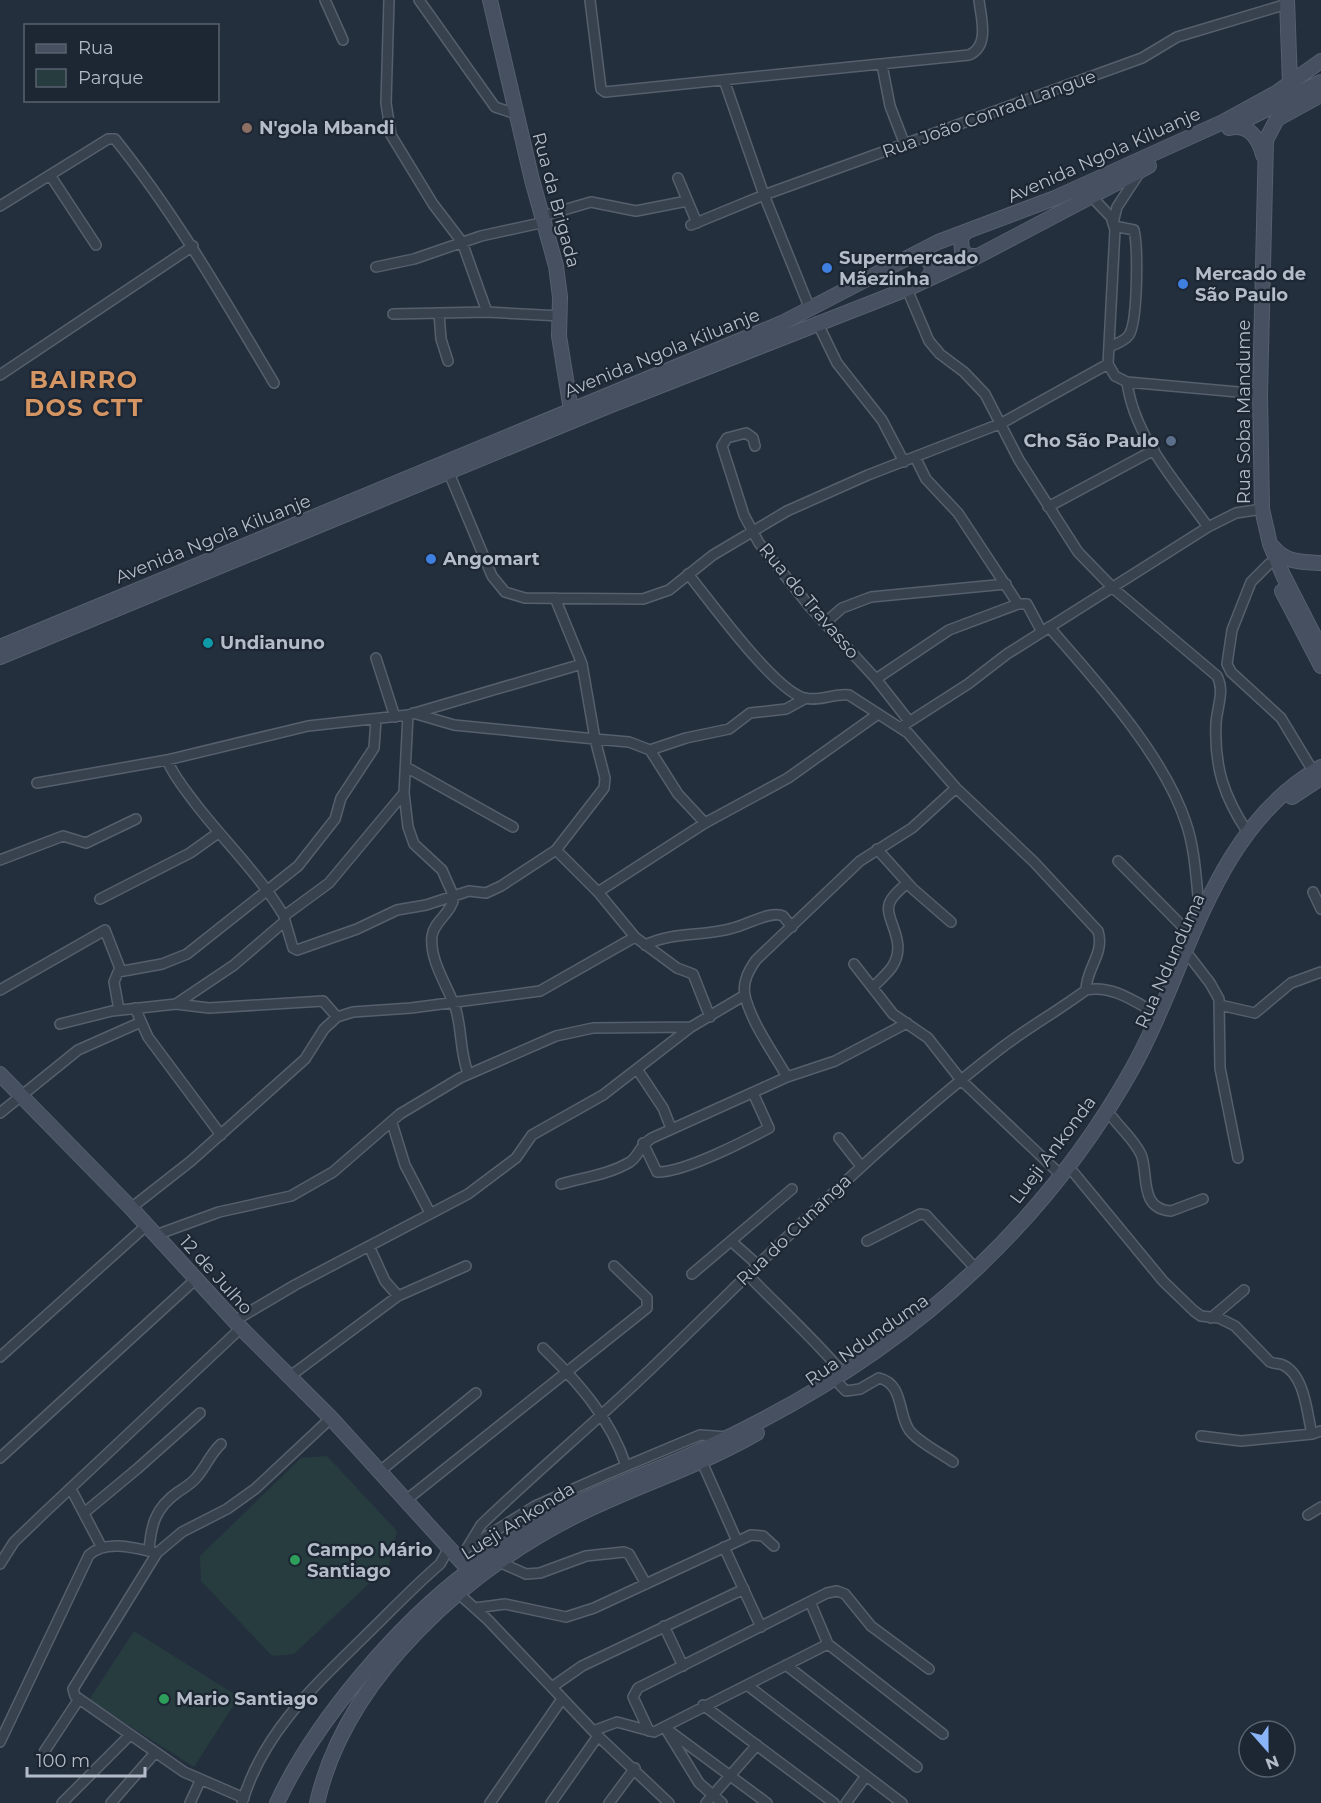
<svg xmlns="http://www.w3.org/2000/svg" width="1321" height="1803" font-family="Montserrat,sans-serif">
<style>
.green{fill:#263c3f}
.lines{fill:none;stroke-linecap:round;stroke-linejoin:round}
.street-casing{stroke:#565f6c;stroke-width:12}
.secondary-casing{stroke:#565f6c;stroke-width:16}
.street{stroke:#38414e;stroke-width:9}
.secondary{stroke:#465061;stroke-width:14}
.education-dot{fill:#8d6e63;stroke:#1d2633;stroke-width:2}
.shop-dot{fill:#3f7fe0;stroke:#1d2633;stroke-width:2}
.service-dot{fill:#5c6f8a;stroke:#1d2633;stroke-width:2}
.culture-dot{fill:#0f9aa8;stroke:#1d2633;stroke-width:2}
.leisure-dot{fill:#2e9e5b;stroke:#1d2633;stroke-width:2}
.labels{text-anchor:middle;stroke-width:4.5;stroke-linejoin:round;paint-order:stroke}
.street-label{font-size:18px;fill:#b4bcc9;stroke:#1d2633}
.poi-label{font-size:18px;font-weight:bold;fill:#b4bcc9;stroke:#1d2633;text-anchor:start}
.district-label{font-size:24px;font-weight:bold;letter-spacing:1.5px;fill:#d59563;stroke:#1d2633}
</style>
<rect width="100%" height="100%" fill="#242f3e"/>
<!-- green -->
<path class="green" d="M327 1456 397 1531 389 1565 294 1654 272 1656 201 1581 200 1556 301 1458Z
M134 1631 239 1697 194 1767 89 1700Z"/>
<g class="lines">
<!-- street casing -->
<g class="street-casing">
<path id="street" d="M325 0 343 40
M389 0 386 103 391 135 433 204 462 242 487 312
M419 0 495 107 516 114
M590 0 601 89 605 92 969 55C990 46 981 18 979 0
M882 65 890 106 905 145
M724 80 764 195 810 309
M50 175 96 245
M678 178 697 223
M1090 195 1111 217 1115 230 1108 364 1115 376 1127 382 1260 394
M0 206 108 139H115C176 215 224 299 274 383
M543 216 591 202 636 211 687 201
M1113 223 1117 207 1138 175
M691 225 764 195 1142 58 1177 37 1287 4
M376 267 414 259 481 236 545 222
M907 289 929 341 940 354 964 372 985 394 1019 460 1078 552 1114 589 1217 676C1225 691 1217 707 1216 723 1214 767 1224 797 1248 833
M439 313 441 339 448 361
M393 314 487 312 561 316
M817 322 837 363 882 420 904 462
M1109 347C1116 344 1125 341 1129 335 1138 321 1138 247 1134 230L1114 226
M0 375 193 246
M1127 382C1134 437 1177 483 1208 527
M755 446 753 438 746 433 727 438 722 446 744 515 759 543 810 607 876 679 909 721
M449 473 492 576 505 592 525 598 643 599 669 590 713 555 787 511 868 475 1002 423 1108 364
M1048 507 1154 450
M1269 564 1251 582 1232 630 1227 664 1231 672 1281 718 1313 771
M688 574C711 602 773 689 804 698 820 702 834 693 849 695L908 733 956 788 1034 862 1098 931C1105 954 1086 968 1086 990
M1018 604H1027L1042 632
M826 622 842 608 871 597 1006 584
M1049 627C1096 681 1164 755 1186 823 1196 852 1196 884 1200 914
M376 658 395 717
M582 664 595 739 629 742 650 750 678 794 705 823
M876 679 949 630 1018 604 958 513 926 479 915 457
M901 727 968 684 1007 654 1208 527 1236 513 1262 509
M650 750 686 738 729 729 750 713 786 709 806 698
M167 760C174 777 184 788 195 803 224 841 259 874 284 916
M406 767 513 827
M37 783 167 760 308 726 408 715 582 664 555 598
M404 793 408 827 414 844 442 870 454 897C452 913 434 921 432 936 429 961 449 988 456 1010 462 1031 460 1053 468 1073
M877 849 913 889 951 922
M556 850 598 892 635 937 677 968 693 974 710 1017
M0 860 63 836 86 843 136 819
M1118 861 1191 935
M598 892 705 823 788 778 878 714
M1313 892 1321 909
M100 899 190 853 218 833
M285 921 293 948 297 950 357 929 397 910 426 905 469 891 486 893 501 886 556 850 604 788 605 778 595 739 454 725 413 713
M645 945C674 931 703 937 733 928 746 925 772 910 783 916L792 927
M1190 957 1210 983 1219 999 1220 1068 1238 1158
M854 964 893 1014 928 1038 961 1080 1061 1175
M873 987C879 981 887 974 892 967 910 939 880 917 891 900 895 893 902 888 907 883
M0 990 105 930 121 971
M176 1004 234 965 285 921 284 916 329 883 404 793 408 715
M1220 1005 1255 1013 1291 983 1321 972
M135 1008 148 1037 221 1135
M119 1010 114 982 118 972 162 964 187 954 298 866 335 819 341 798 374 748 376 719
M60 1024 112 1011 176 1004 209 1008 323 1001 337 1017
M637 1069 663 1108 671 1128
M787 1077 835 1061 907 1023
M0 1113 78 1050 141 1022
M1113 1118C1122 1130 1137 1143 1142 1157 1148 1177 1140 1209 1171 1211L1203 1199
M392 1123 405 1165 430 1213
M839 1138 861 1166
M643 1143 657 1172C683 1173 745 1141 769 1128L753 1093
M1074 1173 1163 1281 1194 1311 1201 1316 1219 1318 1235 1326 1270 1362C1274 1364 1279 1363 1283 1365 1305 1375 1307 1414 1312 1434
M561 1184C585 1177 608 1175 630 1162 638 1157 640 1145 652 1138L787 1077C773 1052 752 1024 745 996 742 982 749 970 756 960L860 861 912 828 956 788
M131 1208 191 1161 305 1059 324 1029 337 1017 353 1012 411 1008 540 991 635 937
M156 1235 219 1212 291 1196 333 1172 400 1114 460 1078 556 1036 593 1028 691 1027
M731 1241 759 1266
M867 1241 920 1214 926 1215 976 1269
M369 1246 385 1281 398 1296
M692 1274 792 1189
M748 1275C780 1308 813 1338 843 1373
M1211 1318 1244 1290
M234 1321 295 1285 468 1194 516 1158 532 1135 603 1095 691 1027 745 995
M543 1348C578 1382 611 1419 626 1466
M0 1357 147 1225
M289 1377 398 1296 466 1266
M840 1385 846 1391 860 1389 879 1378C903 1384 898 1411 908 1428 913 1439 942 1454 953 1462
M1201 1436 1241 1441 1312 1434 1321 1431
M0 1458 196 1279
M702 1462 737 1541
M379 1472 476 1393
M71 1489 101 1546
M405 1501 647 1308V1298L614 1266
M84 1513 137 1469 200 1413
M1308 1515 1321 1507
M471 1546 535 1506 607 1474 700 1435 728 1437
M724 1547 761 1627
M467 1548 481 1525C538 1470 598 1420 655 1365 767 1257 876 1145 1000 1049 1027 1028 1058 1011 1086 990 1112 984 1137 1003 1159 1015
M149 1551C151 1525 155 1508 178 1492 184 1488 191 1484 196 1478 206 1467 210 1454 221 1444
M499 1562 526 1574 540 1573 586 1556 624 1552 629 1554 646 1584
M0 1564 14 1542 42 1515 241 1328
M459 1594 488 1620 598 1736 669 1803
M811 1604 828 1644 943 1734
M475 1608 505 1604 566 1617 594 1608 751 1535 763 1536 774 1546
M664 1626 683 1666
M786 1665 917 1767
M747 1685 902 1803
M552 1687 582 1666 744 1589
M703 1705 834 1803
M664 1727 767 1803
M593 1731 617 1722 654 1732 828 1644
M649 1731 633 1697 638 1688 827 1593 837 1591 845 1594 871 1626 929 1669
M667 1731 699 1783 722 1803
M0 1742 89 1555C106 1539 136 1548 157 1553
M44 1752 79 1699
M244 1798 184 1772 75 1696 73 1689 157 1553 182 1532 227 1509 255 1489 331 1418
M62 1803 130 1735
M111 1803 154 1754
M190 1803 200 1781
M242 1803C262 1735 311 1689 360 1641 387 1615 412 1588 440 1564L449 1548
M490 1803 562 1699
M551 1803 598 1736
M609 1803 635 1768
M706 1803 757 1745
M846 1803 866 1776"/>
</g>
<!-- secondary casing -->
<g class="secondary-casing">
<path id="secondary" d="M490 0 532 180 556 266 560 297 559 336 571 410
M1287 0 1290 83
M1321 95 1277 119 1266 140 1260 394 1262 509 1270 544 1283 575 1321 649
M1237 124 1321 82
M1229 128C1248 123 1259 138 1263 155
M967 231 961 237 962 251 969 256H978
M912 256 921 255 931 263 932 272 926 280
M1273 547C1286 563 1302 562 1321 563
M1282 591 1321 666
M0 647 782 323 938 242 1055 198 1223 122 1276 93 1321 61
M0 657 611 405 907 289 978 256 1149 166
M1292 797 1321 778
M0 1074 131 1208 241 1328 331 1418 469 1570
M277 1803C315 1721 398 1624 470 1570 504 1544 542 1522 580 1502 618 1483 660 1469 699 1451 800 1405 897 1345 977 1268 1038 1210 1090 1144 1131 1071 1189 968 1210 830 1321 767
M317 1803C346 1676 467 1570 579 1514 638 1485 700 1466 757 1433"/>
</g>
<!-- street -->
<use href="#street" class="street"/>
<!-- secondary -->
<use href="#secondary" class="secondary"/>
</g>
<!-- markers -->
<circle class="education-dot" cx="247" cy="128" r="6"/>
<g class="shop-dot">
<circle cx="827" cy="268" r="6"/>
<circle cx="1183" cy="284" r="6"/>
<circle cx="431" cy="559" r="6"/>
</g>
<circle class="service-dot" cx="1171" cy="441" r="6"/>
<circle class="culture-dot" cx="208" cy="643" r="6"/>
<g class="leisure-dot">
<circle cx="295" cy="1560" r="6"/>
<circle cx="164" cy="1699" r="6"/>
</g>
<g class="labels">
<!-- street labels -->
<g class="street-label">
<text transform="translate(989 114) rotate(-20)" y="6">Rua João Conrad Langue</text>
<text transform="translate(1104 155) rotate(-24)" y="6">Avenida Ngola Kiluanje</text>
<text transform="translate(556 200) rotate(75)" y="6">Rua da Brigada</text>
<text transform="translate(662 353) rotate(-22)" y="6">Avenida Ngola Kiluanje</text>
<text transform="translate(1244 412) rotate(-90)" y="6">Rua Soba Mandume</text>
<text transform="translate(213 539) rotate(-22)" y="6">Avenida Ngola Kiluanje</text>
<text transform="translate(809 601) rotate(50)" y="6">Rua do Travasso</text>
<text transform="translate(1170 961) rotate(-66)" y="6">Rua Ndunduma</text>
<text transform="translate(1053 1150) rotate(-53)" y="6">Lueji Ankonda</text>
<text transform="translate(794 1230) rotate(-44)" y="6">Rua do Cunanga</text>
<text transform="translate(216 1275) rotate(48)" y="6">12 de Julho</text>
<text transform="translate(867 1340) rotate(-35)" y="6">Rua Ndunduma</text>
<text transform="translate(518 1521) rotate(-32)" y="6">Lueji Ankonda</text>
</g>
<!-- poi labels -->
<g class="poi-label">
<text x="259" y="134">N'gola Mbandi</text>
<text x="839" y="264">Supermercado<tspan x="839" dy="21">Mãezinha</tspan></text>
<text x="1195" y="280">Mercado de<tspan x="1195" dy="21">São Paulo</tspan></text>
<text x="1159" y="447" text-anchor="end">Cho São Paulo</text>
<text x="443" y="565">Angomart</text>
<text x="220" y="649">Undianuno</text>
<text x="307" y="1556">Campo Mário<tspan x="307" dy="21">Santiago</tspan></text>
<text x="176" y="1705">Mario Santiago</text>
</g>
<!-- district labels -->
<g class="district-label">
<text x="84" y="388">BAIRRO<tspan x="84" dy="28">DOS CTT</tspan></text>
</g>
</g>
<!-- legend -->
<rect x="24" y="24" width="195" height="78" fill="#1d2633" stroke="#59626f" stroke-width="1.5"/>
<rect x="36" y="44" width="30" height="9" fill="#465061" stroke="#59626f" stroke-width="1.5"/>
<text x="78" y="54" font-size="18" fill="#b4bcc9">Rua</text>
<rect x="36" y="69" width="30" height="18" fill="#263c3f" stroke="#59626f" stroke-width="1.5"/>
<text x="78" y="84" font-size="18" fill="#b4bcc9">Parque</text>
<!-- north arrow -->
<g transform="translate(1267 1749) rotate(159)"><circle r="28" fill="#1d2633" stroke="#59626f" stroke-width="1.5"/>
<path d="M0-4.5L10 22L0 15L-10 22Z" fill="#8ab4f8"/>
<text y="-9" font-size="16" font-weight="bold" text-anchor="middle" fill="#b4bcc9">N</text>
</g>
<!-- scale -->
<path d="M27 1767v9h118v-9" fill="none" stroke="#b4bcc9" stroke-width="3"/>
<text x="36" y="1767" font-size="18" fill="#b4bcc9" stroke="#1d2633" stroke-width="4.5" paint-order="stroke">100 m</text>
</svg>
